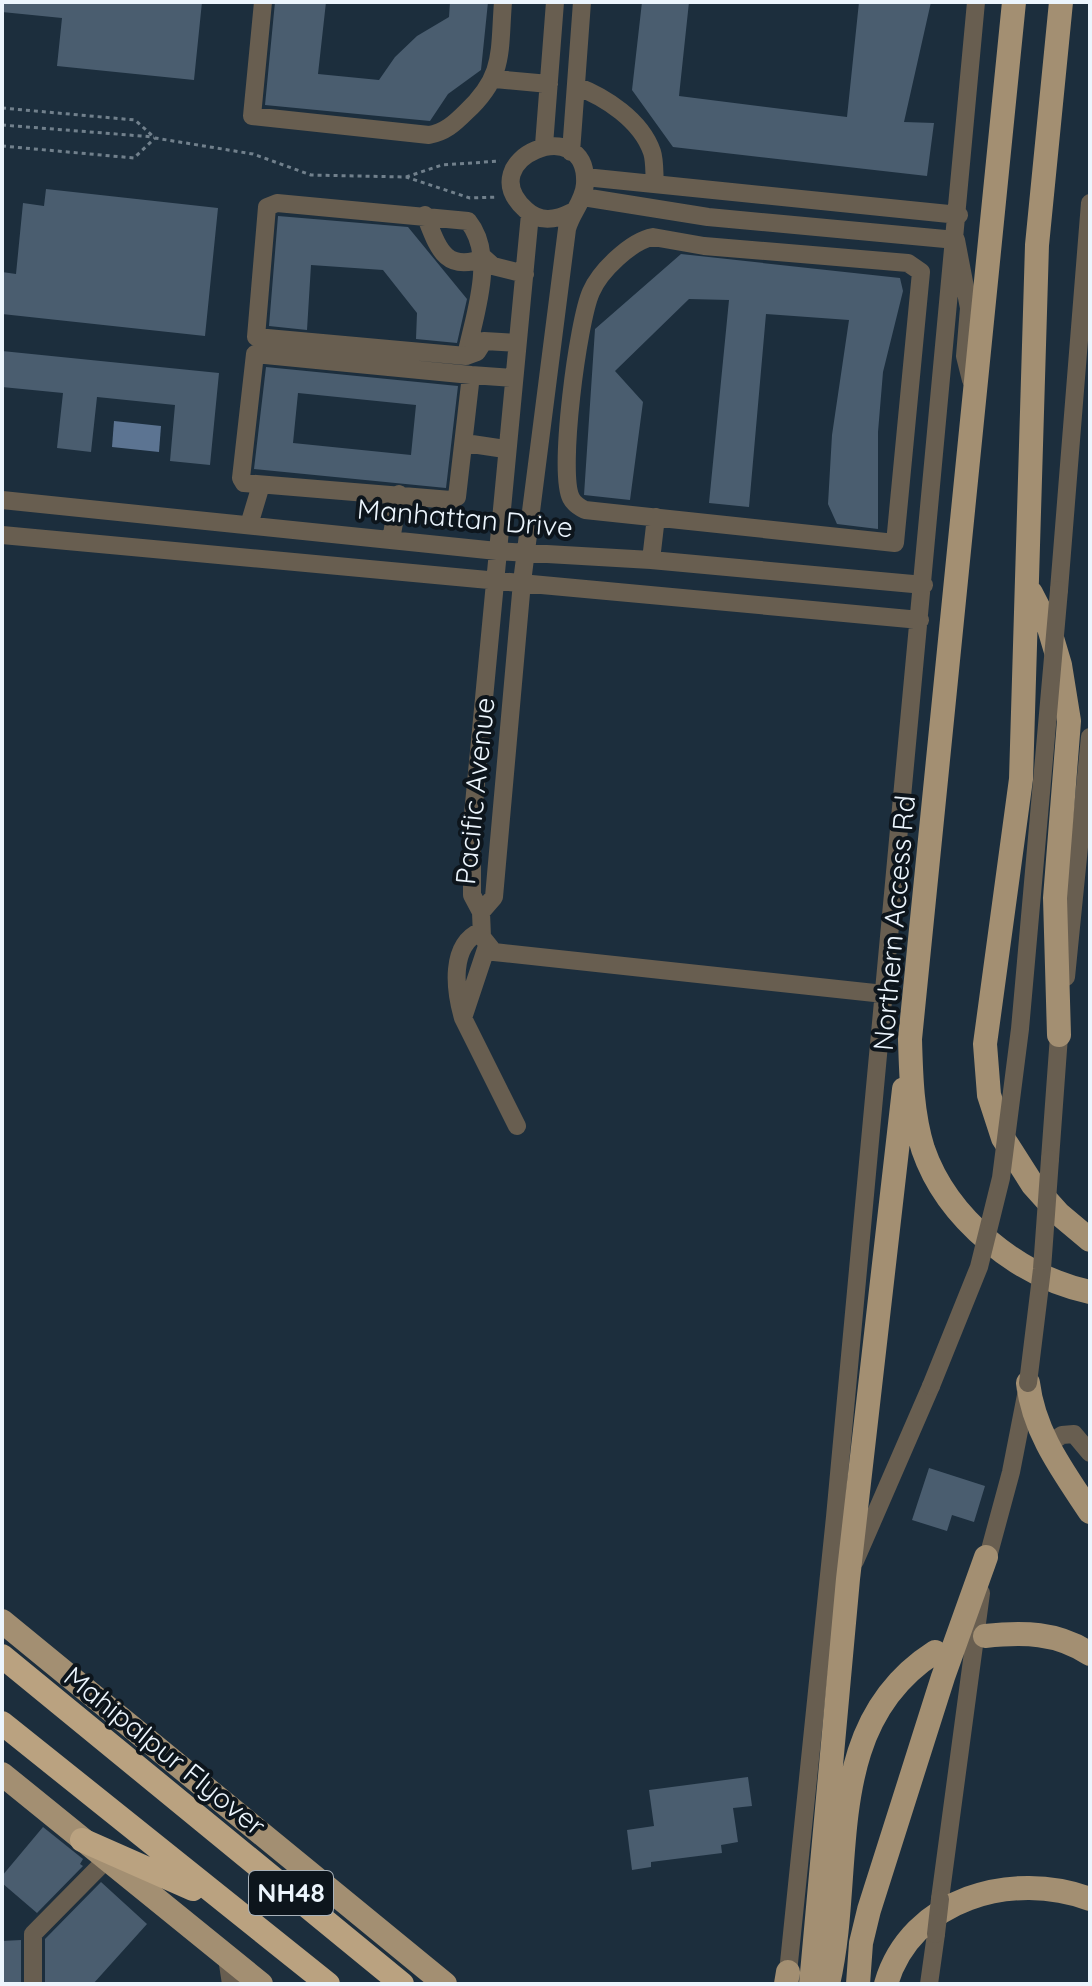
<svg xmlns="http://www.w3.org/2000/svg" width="1092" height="1986" font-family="Quicksand,sans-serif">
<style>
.water{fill:#5c7492}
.building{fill:#4a5d6f;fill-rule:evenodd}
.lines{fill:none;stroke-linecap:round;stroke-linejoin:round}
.path{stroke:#71808c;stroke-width:3;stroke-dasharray:4 4;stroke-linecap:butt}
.minor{stroke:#685e50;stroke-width:18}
.major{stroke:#a38f72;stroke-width:24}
.highway{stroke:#baa280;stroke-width:24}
.minor-bridge{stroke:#685e50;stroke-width:18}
.labels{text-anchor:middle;stroke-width:8;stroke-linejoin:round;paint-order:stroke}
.shield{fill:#0d151c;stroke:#a9b2ba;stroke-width:2}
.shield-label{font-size:26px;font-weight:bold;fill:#ecf5fd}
.street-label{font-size:28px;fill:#ecf5fd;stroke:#0d151c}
</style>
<rect width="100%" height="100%" fill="#1c2e3d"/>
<!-- water -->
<path class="water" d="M114 421 161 426 159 452 112 447Z"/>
<!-- building -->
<path class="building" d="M2 2H202L194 80 57 66 62 18 2 12Z
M275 2H326L318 74 379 80 395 57 417 36 449 17 450 2H488L481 70 448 94 430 121 265 105Z
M642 2H689L679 96 847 117 859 2H931L904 122 934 123 927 176 673 147 632 90Z
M46 189 218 208 205 336 2 314V272L16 274 23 203 44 206Z
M278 216 408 227 467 299 457 343 416 339 417 313 383 270 311 265 307 330 269 326Z
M681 254 900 278 903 291 883 372 878 432V529L837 524 828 504 832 435 849 320 766 314 749 507 709 503 729 300 689 299 615 371 643 402 630 500 584 495 595 329Z
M2 351 219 373 210 465 170 461 175 405 97 397 91 452 57 448 63 393 2 387Z
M266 367 458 386 446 488 254 469ZM298 393 416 405 411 455 293 443Z
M929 1468 985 1486 974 1522 952 1515 947 1531 912 1520Z
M748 1777 752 1806 733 1808 738 1842 721 1845 722 1853 651 1862V1867L632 1870 627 1830 654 1826 649 1790Z
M43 1827 83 1859 80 1864 83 1866 37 1913 2 1883V1876Z
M101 1882 147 1924 93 1984H45V1939Z
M21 1940V1983L2 1984V1941Z"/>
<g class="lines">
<!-- path -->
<path class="path" d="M2 108 135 120 155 138 253 154 311 175 406 177 470 198 498 197
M2 125 154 137
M2 146 134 158 155 138
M406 177 442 165 500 161"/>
<!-- minor -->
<path class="minor" d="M263 2 252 116 429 135C445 132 454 124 466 112 505 76 499 52 503 2
M495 79 549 84
M576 86C605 97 641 120 652 152 655 161 654 174 655 184
M544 145 555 2
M571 152 582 2
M585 177 959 215
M583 197 708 217 956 240 969 308 965 356 971 380
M425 215C438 247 444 273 484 258
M653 237 704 246 908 263 921 272 895 543 585 510C579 507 574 504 571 498 558 472 578 321 591 292 600 271 631 241 653 237Z
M484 258 493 266 525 274
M255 354 471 375 457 497 451 500 244 483 241 478Z
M466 356C474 315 497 257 468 221L277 203 267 207 256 337 466 356 477 352 484 341 517 343
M471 375 513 378
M465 443 505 449
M2 500 497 551 651 560 924 585
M249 525 261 485
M2 535 920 620
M391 540 399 494
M651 560 656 517
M1059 590 1090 203
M481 912 494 897 522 582 567 229C571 213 584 201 585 184 589 110 469 159 526 210 540 223 556 220 572 212
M481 912 472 895V825L530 214
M481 912 482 937 494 952 884 994
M481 931C449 945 455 990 463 1018L517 1126
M1066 977 1090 737
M463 1018 487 946
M1050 1159 1060 1022
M1047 1445 1062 1435 1074 1434 1090 1453
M855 1561 931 1386
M985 1568 1011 1472 1027 1390
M940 1899 981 1593
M227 1958 231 1984
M787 1982 835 1517 976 2
M33 1984V1934L106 1860
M929 1984 936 1934"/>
<!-- major -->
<path class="major" d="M1014 2 910 1039C911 1075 912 1114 923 1149 947 1219 1019 1277 1090 1292
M1061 2 1037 245 1021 779 985 1044 989 1095 1003 1138 1033 1185 1059 1214 1090 1240
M1031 593 1049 628 1060 665 1069 721 1055 898 1059 1035
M1028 1383C1034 1433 1063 1471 1090 1512
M2 1621 445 1984
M985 1636C1023 1632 1057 1632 1090 1654
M2 1774 261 1984
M786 1984 788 1972
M811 1984 848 1579 904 1089
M828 1984C855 1868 819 1726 935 1652
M858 1984 861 1943 869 1910 943 1677 986 1557
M886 1984C911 1898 1013 1870 1090 1899"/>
<!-- highway -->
<path class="highway" d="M2 1656 402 1984
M2 1723 328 1984
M82 1840 193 1889"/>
<!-- minor-bridge -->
<path class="minor-bridge" d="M1028 1383 1042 1269 1050 1159
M931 1386 979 1267 1001 1178 1020 1029 1059 590
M936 1934 940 1899"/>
</g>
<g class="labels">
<!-- shield labels -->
<rect class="shield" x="249" y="1871" width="84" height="44" rx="6"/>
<g class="shield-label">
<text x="291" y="1902">NH48</text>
</g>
<!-- street labels -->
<g class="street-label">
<text transform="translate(465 518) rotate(5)" y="10">Manhattan Drive</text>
<text transform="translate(475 791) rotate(-84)" y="10">Pacific Avenue</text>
<text transform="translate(894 923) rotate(-85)" y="10">Northern Access Rd</text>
<text transform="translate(165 1751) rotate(39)" y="10">Mahipalpur Flyover</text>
</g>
</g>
<!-- border -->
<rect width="1092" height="1986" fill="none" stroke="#ecf5fd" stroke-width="8"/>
</svg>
